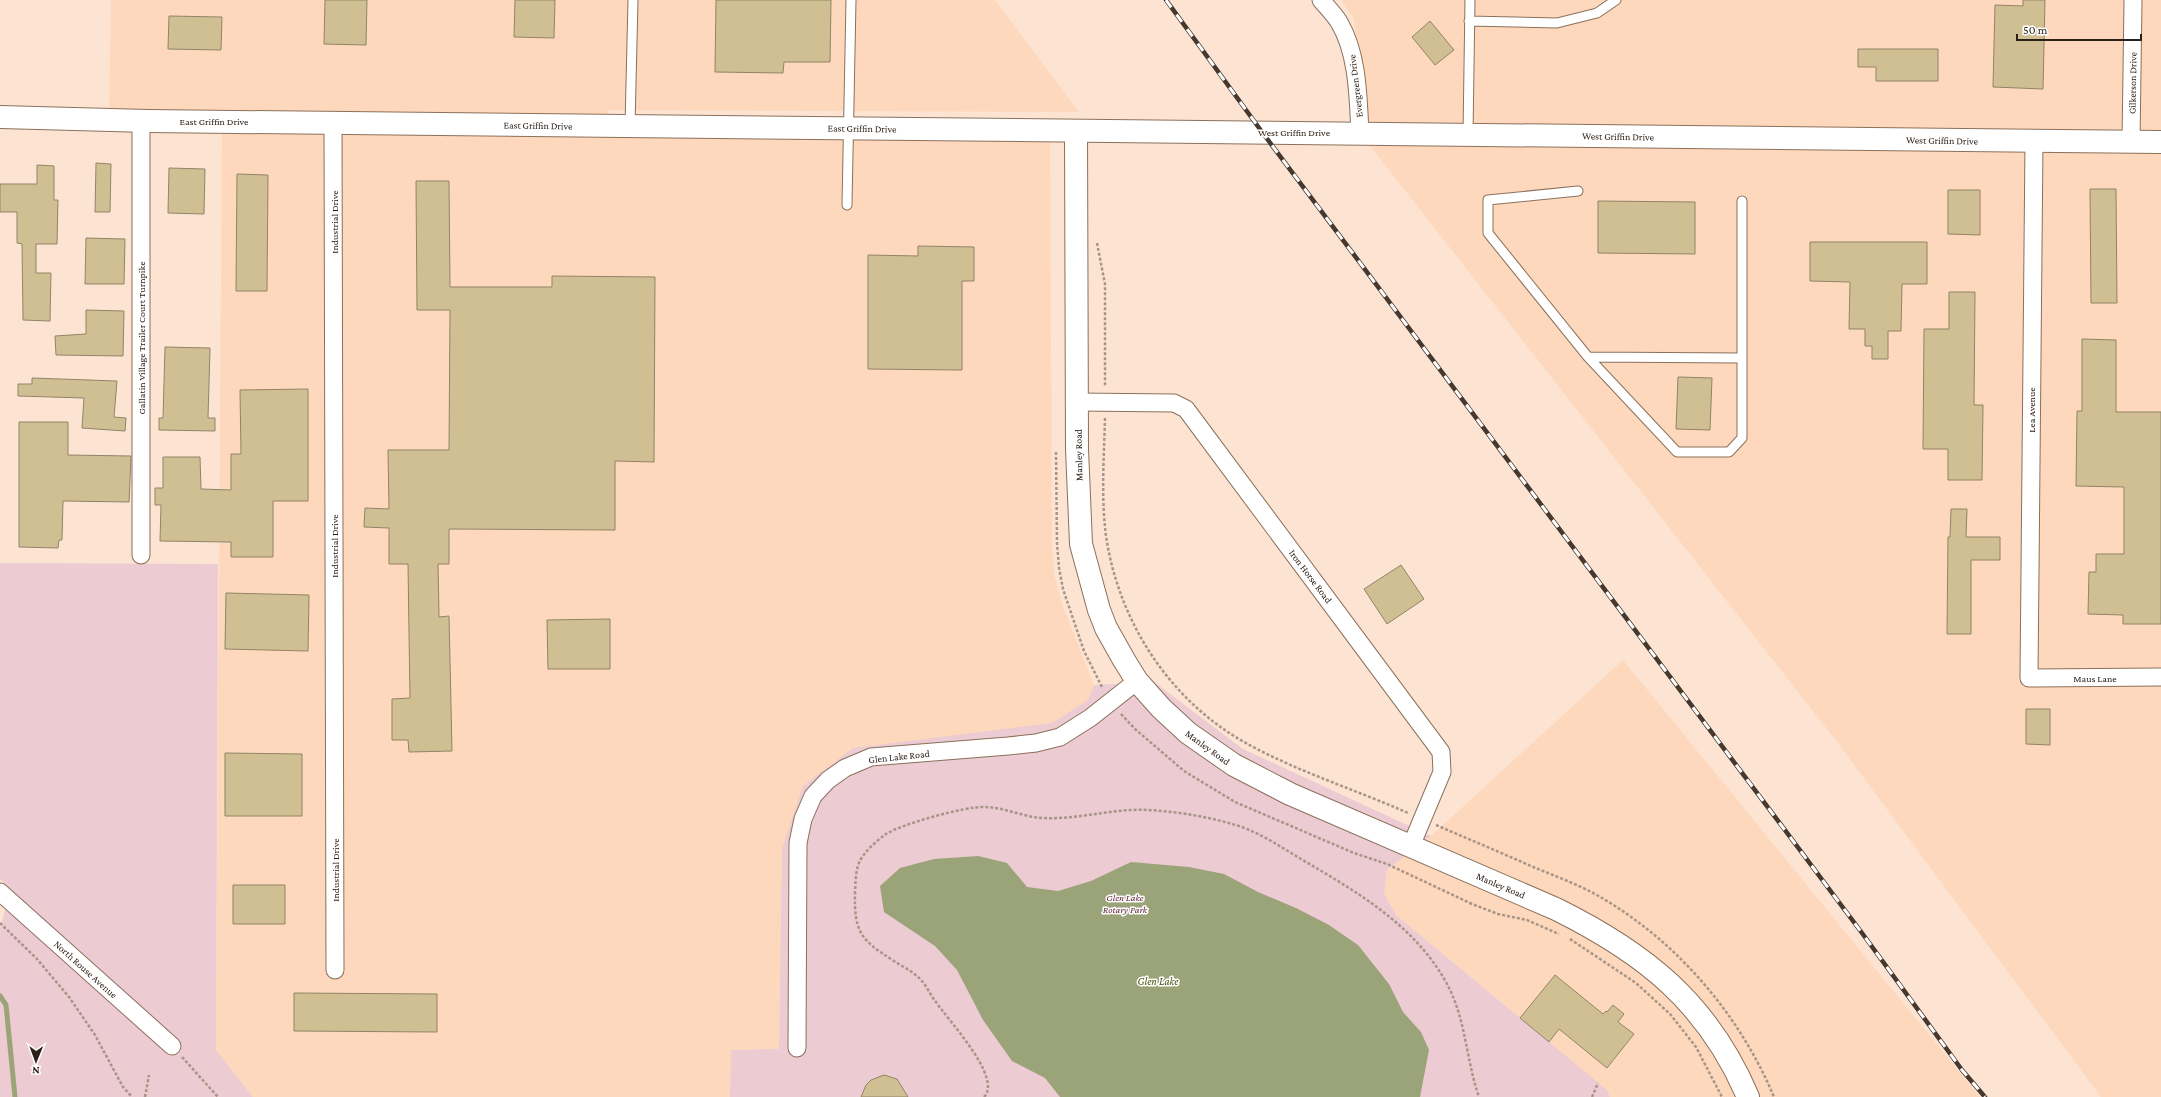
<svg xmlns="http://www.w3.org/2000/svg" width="2161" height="1097" font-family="'Crimson Pro',serif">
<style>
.built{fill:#fdd8bc}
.green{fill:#eccbd2}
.water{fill:#9ba378}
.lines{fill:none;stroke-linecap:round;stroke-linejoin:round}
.stream{stroke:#9ba378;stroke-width:5}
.building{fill:#d1bf94;stroke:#918466}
.service-casing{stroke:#8b705b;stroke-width:11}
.minor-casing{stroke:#8b705b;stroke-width:19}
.tertiary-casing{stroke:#8b705b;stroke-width:24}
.secondary-casing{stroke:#8b705b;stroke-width:24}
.path{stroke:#a89587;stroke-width:2.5;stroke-dasharray:3 2;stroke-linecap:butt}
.service{stroke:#fff;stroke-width:9}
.minor{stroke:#fff;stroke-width:17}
.tertiary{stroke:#fff;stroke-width:22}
.secondary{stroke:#fff;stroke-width:22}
.rail-casing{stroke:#45382f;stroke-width:4.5}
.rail{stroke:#fff;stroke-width:3;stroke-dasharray:9;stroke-linecap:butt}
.labels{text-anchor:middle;stroke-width:3;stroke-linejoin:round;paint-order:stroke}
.street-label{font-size:10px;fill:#2b2018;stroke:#fff}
.park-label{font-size:10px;font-style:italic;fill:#5c1f33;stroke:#fff}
.water-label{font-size:11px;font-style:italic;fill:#4b530a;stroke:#fff}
</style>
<rect width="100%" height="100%" fill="#fde4d2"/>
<!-- built -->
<path class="built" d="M111 0H995L1079 112 608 110V125L1050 130 1052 541 1054 574 1063 607 1094 685 1088 700 1052 723 985 733 782 849 779 1049 731 1050 730 1097H253L216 1050 222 122 109 120Z
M1341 0H2161V1097H2101L1834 738 1360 133 1359 76 1354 19Z
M1623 660 1980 1097H1610L1608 1092 1598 1083 1397 916 1384 894 1387 870 1431 836Z"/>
<!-- green -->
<path class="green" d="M0 563 218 564 216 1050 253 1097H0V928L11 890 0 879Z
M1154 682 1243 749 1431 836 1387 870 1384 894 1397 916 1607 1090 1610 1097H730L731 1050 779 1049 782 849 803 786 853 748 1052 723 1088 700 1094 685Z"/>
<!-- water -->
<path class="water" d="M978 856 1007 863 1027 887 1058 891 1091 881 1131 862 1189 867 1224 874 1258 892 1296 908 1329 925 1358 945 1389 984 1403 1012 1421 1032 1429 1050 1420 1097H1060L1045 1078 1012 1061 983 1020 957 970 935 946 884 912 880 886 900 868 934 859Z"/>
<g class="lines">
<!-- stream -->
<path class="stream" d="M0 996 6 1005 15 1097"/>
</g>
<!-- building -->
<path class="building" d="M325 0H367L366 45 324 44Z
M515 0H555L554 38 514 37Z
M716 0H831L830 62H784L783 73 715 72Z
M2023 0H2045L2043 89 1993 87 1995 5 2023 6Z
M169 16 222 17 221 50 168 49Z
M1430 21 1454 50 1435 65 1412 37Z
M1858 49H1938V81H1876V67H1858Z
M96 163 111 164 110 212H95Z
M37 165 54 166V200H58L57 244H36V273H51L50 321 23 320 22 244 17 243V212H0V184H37Z
M169 168 205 169 204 214 168 213Z
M237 174 268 175 267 291H236Z
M416 181H449L450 287H552V276L655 277 654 462 615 461V530L449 529V564H438L439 617 449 616 452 751 409 752 408 740H392V699L410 698 408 564H389V528L364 527 365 508 389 509 388 450H449L450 310H417Z
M2090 189H2116L2117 303H2091Z
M1948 190H1980V235L1948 234Z
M1598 201 1695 202V254L1598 253Z
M86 238 125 239 124 284H85Z
M1810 242H1927V284H1902L1901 331H1888V359H1872V346H1865V329H1849L1850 282 1810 281Z
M918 246 974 247V281H962V370L868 369V255L918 256Z
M1949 292H1975L1974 405H1983L1982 480H1948V449H1923L1924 329H1949Z
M86 310 124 311 123 356 56 355 55 336 86 334Z
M2082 339 2116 340V412H2161V624H2123V615L2088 614 2089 572H2096V554H2124V487L2076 486 2077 411H2082Z
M165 347 210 348 208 418H215V431L159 430V418H163Z
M1678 377 1712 378 1710 430 1676 429Z
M32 378 117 381 114 417 126 418 125 431 82 428 84 398 18 396V384H32Z
M308 389V501H273V557H231V542L160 541 161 505H155V488H163V457H200L201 489 231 490V454H241L240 390Z
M19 422H68V455L131 456 129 502 63 501 62 540H59L58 548 19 547Z
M1951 509H1967L1966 537H2000V560H1971V634H1947L1948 537H1950Z
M1401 565 1424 599 1387 624 1364 589Z
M226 593 309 595 308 651 225 649Z
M610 619V669H548L547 620Z
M2026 709H2050V745L2026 744Z
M225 753 302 754V816H225Z
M233 885H285V924H233Z
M1555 975 1603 1014 1606 1011 1607 1012 1613 1005 1624 1014 1618 1022 1634 1034 1607 1068 1559 1029 1549 1042 1520 1018Z
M294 993 437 994V1032L294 1031Z
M884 1075 897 1079 908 1097H861L866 1085 871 1080Z"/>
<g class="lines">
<!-- service casing -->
<g class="service-casing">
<path id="service" d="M1469 21 1557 23 1597 13 1616 0
M630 126 633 0
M1468 134 1470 0
M1578 191 1488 200V233L1588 357 1677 452H1729L1742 438V201
M847 205 851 0
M1588 357 1742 358"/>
</g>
<!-- minor casing -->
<g class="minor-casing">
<path id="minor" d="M1321 0C1327 7 1334 14 1339 22 1358 54 1358 96 1360 133
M141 121V555
M333 122 335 970
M2034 142 2029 678 2161 677
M2131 142 2133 0
M1077 402 1174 403 1186 409 1441 752 1442 772 1411 846
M0 892 172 1046
M797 1048 798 843 803 819 813 796 828 780 845 768 871 757 1008 746 1036 743 1060 737 1090 718 1137 681"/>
</g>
<!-- tertiary casing -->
<g class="tertiary-casing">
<path id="tertiary" d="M1076 131 1077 449 1081 544 1099 610 1106 628 1124 660 1137 681 1161 708 1188 733 1234 765 1290 794 1556 909C1645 953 1708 1003 1748 1097"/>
</g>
<!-- secondary casing -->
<g class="secondary-casing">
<path id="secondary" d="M0 117 148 121 2161 142"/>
</g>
<!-- path -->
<path class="path" d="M1097 243 1105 284V387
M1105 418C1104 457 1101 498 1106 536 1118 617 1164 692 1234 736 1286 768 1352 788 1408 813
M1056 452 1057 543 1059 568 1063 589 1084 651 1102 687
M1121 714 1135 729 1184 771 1235 802 1354 853 1387 864 1472 904 1498 914 1527 920 1559 934
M1436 825C1468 839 1500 852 1531 866 1552 875 1575 883 1595 894 1674 938 1739 1013 1774 1097
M0 923 37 959 69 997 95 1035 123 1087 132 1097
M1570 939 1636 983 1670 1014 1696 1047 1722 1097
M182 1057 218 1097
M145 1097 149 1075
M984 1097C1003 1078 948 1020 936 1002 930 995 927 986 921 980 914 972 903 967 894 961 861 940 854 933 855 892 856 877 855 864 866 852 871 846 879 839 886 834 902 824 966 806 984 807 1004 807 1023 817 1042 818 1078 820 1113 808 1149 810 1180 812 1210 817 1239 826 1262 834 1281 847 1301 859 1357 892 1415 925 1447 984 1466 1019 1466 1060 1479 1097
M1592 1097 1598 1083"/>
<!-- service -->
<use href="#service" class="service"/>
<!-- minor -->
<use href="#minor" class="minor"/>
<!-- tertiary -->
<use href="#tertiary" class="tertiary"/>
<!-- secondary -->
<use href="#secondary" class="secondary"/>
<!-- rail casing -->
<g class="rail-casing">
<path id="rail" d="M1166 0 1262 132 1862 933 1962 1070 1985 1097"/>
</g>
<!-- rail -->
<use href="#rail" class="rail"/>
</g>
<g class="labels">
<!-- street labels -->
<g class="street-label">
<text transform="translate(2132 83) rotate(-89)" y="4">Gilkerson Drive</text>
<text transform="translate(1355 86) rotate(-97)" y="4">Evergreen Drive</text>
<text x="214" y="125">East Griffin Drive</text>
<text transform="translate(538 125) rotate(1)" y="4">East Griffin Drive</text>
<text transform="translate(862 128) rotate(1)" y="4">East Griffin Drive</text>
<text x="1294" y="136">West Griffin Drive</text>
<text transform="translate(1618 136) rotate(1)" y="4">West Griffin Drive</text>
<text transform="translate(1942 140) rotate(1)" y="4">West Griffin Drive</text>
<text transform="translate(334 222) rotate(-90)" y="4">Industrial Drive</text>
<text transform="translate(141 338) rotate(-90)" y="4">Gallatin Village Trailer Court Turnpike</text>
<text transform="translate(2031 410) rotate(-90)" y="4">Lea Avenue</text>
<text transform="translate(1078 455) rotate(-91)" y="4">Manley Road</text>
<text transform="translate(334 546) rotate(-90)" y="4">Industrial Drive</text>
<text transform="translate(1311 576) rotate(53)" y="4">Iron Horse Road</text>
<text x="2095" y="682">Maus Lane</text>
<text transform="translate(1208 747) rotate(36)" y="4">Manley Road</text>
<text transform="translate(899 756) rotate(-6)" y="4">Glen Lake Road</text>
<text transform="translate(335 870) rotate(-90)" y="4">Industrial Drive</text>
<text transform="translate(1501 885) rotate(23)" y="4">Manley Road</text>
<text transform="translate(86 969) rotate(42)" y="4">North Rouse Avenue</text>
</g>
<!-- park labels -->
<g class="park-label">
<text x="1125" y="901">Glen Lake<tspan x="1125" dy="12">Rotary Park</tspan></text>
</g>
<!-- water labels -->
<g class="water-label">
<text x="1158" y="985">Glen Lake</text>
</g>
</g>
<!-- north arrow -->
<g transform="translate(36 1061) rotate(181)" stroke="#ffffff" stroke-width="3" paint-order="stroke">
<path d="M0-3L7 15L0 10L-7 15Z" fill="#2b2018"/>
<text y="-6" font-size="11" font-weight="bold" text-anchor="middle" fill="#2b2018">N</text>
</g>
<!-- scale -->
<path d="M2017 34v6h124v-6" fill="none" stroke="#2b2018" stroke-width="2"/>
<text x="2023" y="34" font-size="12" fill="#2b2018" stroke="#ffffff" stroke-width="3" paint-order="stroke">50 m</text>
</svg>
